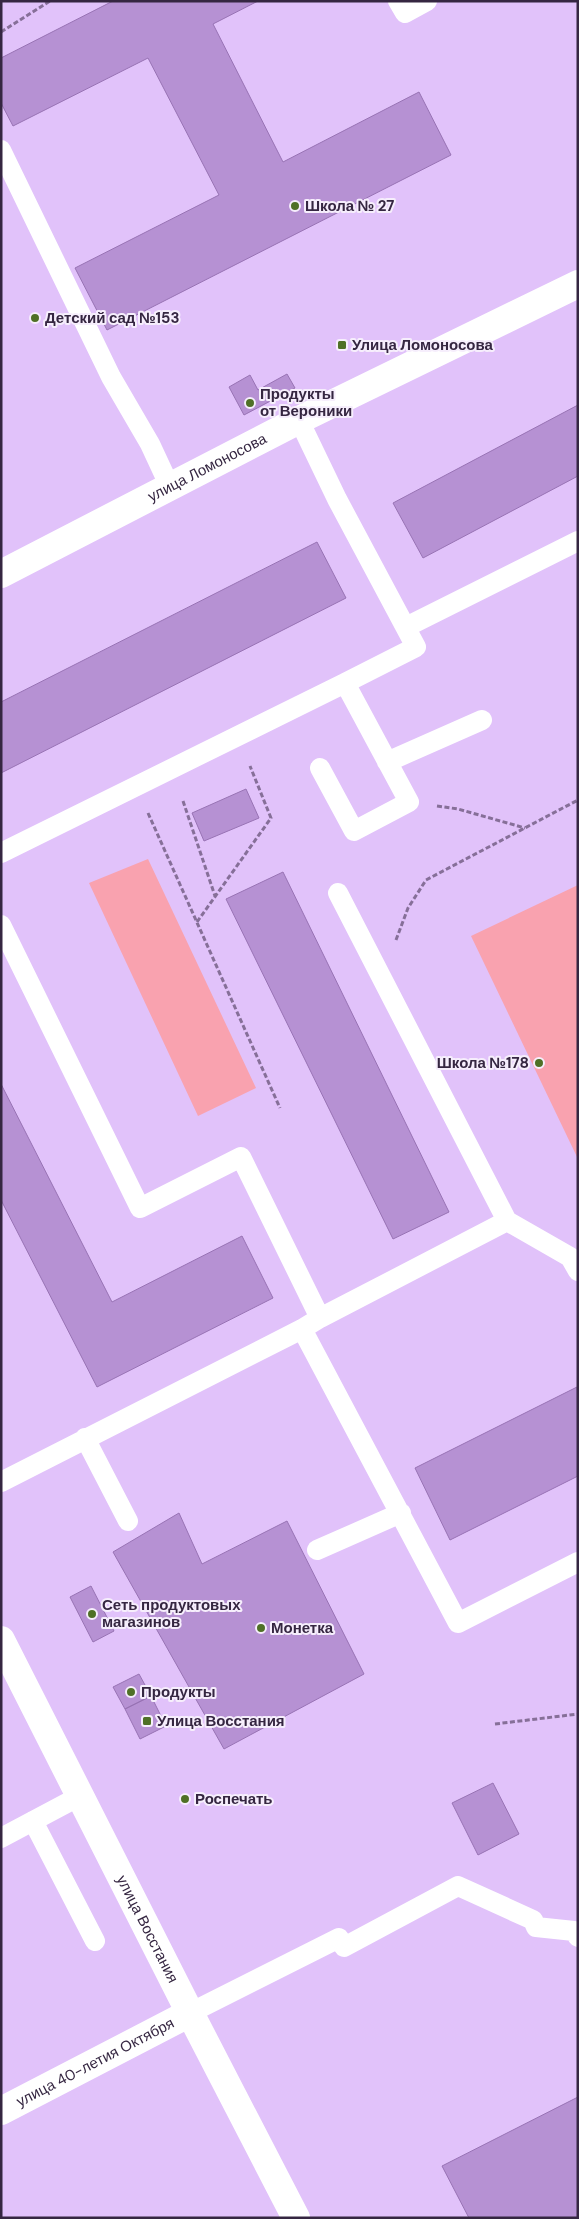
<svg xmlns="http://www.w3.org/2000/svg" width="579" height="2219" font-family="'DM Sans',sans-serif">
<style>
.green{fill:#f9a2af}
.building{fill:#b691d3;stroke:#9873b4}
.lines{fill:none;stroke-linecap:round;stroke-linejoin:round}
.path{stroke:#866f98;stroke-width:3;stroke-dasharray:5 2.5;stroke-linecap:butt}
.service{stroke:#fff;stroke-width:20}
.tertiary{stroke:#fff;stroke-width:28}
.secondary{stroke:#fff;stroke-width:28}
.poi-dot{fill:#4f7026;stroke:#f6eefc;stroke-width:2}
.labels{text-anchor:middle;stroke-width:4;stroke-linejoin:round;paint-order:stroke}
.poi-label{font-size:15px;font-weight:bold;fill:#352641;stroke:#f6eefc;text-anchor:start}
.street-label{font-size:15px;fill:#352641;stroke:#f6eefc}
</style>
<rect width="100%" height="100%" fill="#e1c2fa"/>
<!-- green -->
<path class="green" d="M148 859 256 1088 198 1116 89 883Z
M578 885V1159L471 936Z"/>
<!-- building -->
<path class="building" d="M113 1H258L213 24 283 162 419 92 451 155 107 330 75 268 219 195 148 58 13 126 1 103V58Z
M287 374 295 388 244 415 229 387 250 375 258 390Z
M578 405V476L423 558 393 503Z
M317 542 346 598 1 773V702Z
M246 789 259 818 204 841 192 813Z
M283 872 449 1212 393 1239 226 899Z
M1 1084 112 1302 242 1236 273 1298 97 1387 1 1200Z
M577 1387 578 1476 450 1540 415 1468Z
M179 1513 202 1564 287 1521 364 1674 224 1749 113 1552Z
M91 1586 114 1631 93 1642 70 1597Z
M139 1674 151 1696 125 1709 113 1687Z
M151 1696 166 1726 140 1739 125 1709Z
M493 1783 519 1834 478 1855 452 1803Z
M578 2097V2218H469L442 2166Z"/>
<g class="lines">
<!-- path -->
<path class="path" d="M1 32 50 1
M183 801 215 896
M437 806 458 809 525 828
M148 813 280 1108
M197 922 271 818 250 766
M396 940 408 908 426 880 578 800
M495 1724 578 1714"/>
<!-- service -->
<path class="service" d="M398 1 405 13 427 1
M1 150 111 377 150 444 170 487
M299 420 337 499 416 647 345 683 409 802 354 831 320 768
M406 627 578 541
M387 762 482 720
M1 853 345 683
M1 925 140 1208 241 1157 320 1318
M507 1221 570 1257 578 1271
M302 1329 458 1623 578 1562
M85 1438 128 1521
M1 1482 302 1329 320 1318 507 1221 338 893
M317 1550 401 1513
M33 1821 95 1941
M1 1838 80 1796
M190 2013 339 1938 344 1947 458 1886 533 1920 536 1927 574 1931 578 1937"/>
<!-- tertiary -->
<g class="tertiary">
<path id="s1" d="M1 574 299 420 578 284"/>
<path id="s2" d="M1 1640 190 2013"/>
</g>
<!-- secondary -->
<path class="secondary" id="s3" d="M1 2111 190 2013 296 2218"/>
</g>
<!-- markers -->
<g class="poi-dot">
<circle cx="295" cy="206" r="5"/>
<circle cx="35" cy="318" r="5"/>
<rect x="337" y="340" width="10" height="10" rx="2.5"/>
<circle cx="250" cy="403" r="5"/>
<circle cx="539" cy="1063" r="5"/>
<circle cx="92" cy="1614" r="5"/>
<circle cx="261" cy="1628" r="5"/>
<circle cx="131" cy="1692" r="5"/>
<rect x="142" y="1716" width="10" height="10" rx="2.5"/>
<circle cx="185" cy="1799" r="5"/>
</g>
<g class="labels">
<!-- poi labels -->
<g class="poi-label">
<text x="305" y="211">Школа № 27</text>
<text x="45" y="323">Детский сад №153</text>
<text x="352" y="350">Улица Ломоносова</text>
<text x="260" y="399">Продукты<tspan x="260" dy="17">от Вероники</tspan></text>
<text x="529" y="1068" text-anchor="end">Школа №178</text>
<text x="102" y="1610">Сеть продуктовых<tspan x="102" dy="17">магазинов</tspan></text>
<text x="271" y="1633">Монетка</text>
<text x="141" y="1697">Продукты</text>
<text x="157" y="1726">Улица Восстания</text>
<text x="195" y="1804">Роспечать</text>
</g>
<!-- street labels -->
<g class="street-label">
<text dy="5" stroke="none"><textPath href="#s1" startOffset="232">улица Ломоносова</textPath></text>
<text dy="5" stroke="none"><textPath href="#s2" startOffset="324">улица Восстания</textPath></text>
<text dy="5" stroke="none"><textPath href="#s3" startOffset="106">улица 40-летия Октября</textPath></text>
</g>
</g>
<!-- border -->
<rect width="579" height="2219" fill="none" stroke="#352641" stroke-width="5"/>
</svg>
